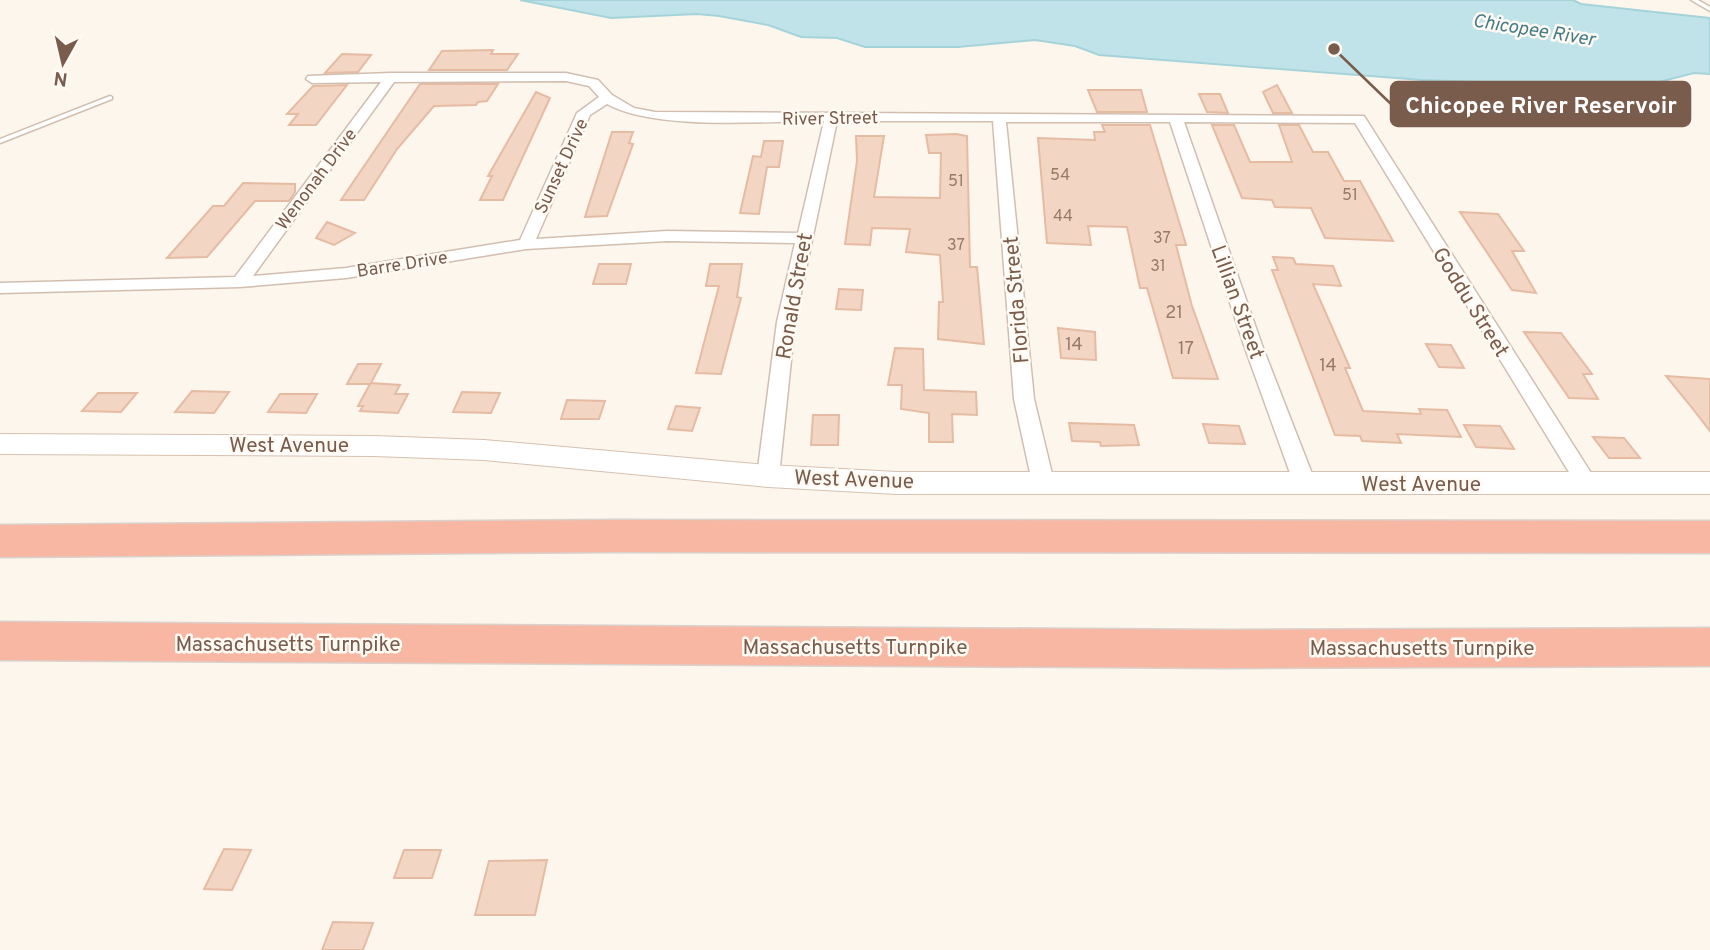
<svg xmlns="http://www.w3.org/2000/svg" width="1710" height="950" font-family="Overpass,sans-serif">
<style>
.water{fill:#bfe3e8;stroke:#a5d3da;stroke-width:2}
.building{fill:#f3d5c3;stroke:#e6bba3;stroke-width:2}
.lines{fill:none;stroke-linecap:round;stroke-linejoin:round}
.lane-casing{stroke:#d1beb0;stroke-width:3}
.street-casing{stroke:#d1beb0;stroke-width:3}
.secondary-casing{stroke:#d6c0b0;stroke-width:2}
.highway-casing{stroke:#dad1cd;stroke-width:3}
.lane{fill:#fff;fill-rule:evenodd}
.street{fill:#fff;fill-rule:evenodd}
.secondary{fill:#fff;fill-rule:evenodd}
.highway{fill:#f7b7a3;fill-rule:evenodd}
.labels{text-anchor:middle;stroke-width:5;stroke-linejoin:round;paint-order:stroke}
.far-number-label{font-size:16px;fill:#987a6a}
.far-street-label{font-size:18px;fill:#7a5c4d;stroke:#fffaf3}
.number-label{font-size:18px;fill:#987a6a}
.far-water-label{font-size:19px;font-style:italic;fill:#437c86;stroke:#fffaf3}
.street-label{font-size:21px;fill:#7a5c4d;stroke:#fffaf3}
.leader{fill:none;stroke:#7a5c4d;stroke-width:2.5}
.callout-dot{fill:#7a5c4d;stroke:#fffaf3;stroke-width:2.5}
.callout{fill:#7a5c4d;stroke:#7a5c4d;stroke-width:2.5}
.callout-label{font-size:23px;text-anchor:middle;font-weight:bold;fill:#fff}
</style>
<rect width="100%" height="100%" fill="#fdf6ec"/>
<!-- water -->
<path class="water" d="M520 0H1573L1581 4 1710 18V74L1694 73 1592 99 1563 96 1512 83 1422 80 1099 55 1075 46 1035 40 958 47H865L837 38 801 37 768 25 719 16 697 14 611 18Z"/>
<!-- building -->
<path class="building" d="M493 50 491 54H518L507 70H429L442 51Z
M342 54 371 55 358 72 325 73Z
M420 84H498L487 101 478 102 476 105 434 106 397 149 364 200H341Z
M347 85 316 125H289L298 114H287L313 86Z
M1277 85 1292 113H1273L1263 92Z
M1088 90H1141L1147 112H1097Z
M536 92 550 98 503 200H480L492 176H488Z
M1199 94H1220L1228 113 1207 112Z
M1102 125H1150L1186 245H1176L1192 306 1218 379 1173 378 1147 288H1140L1127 227 1088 226 1091 245 1047 243 1038 138 1095 140 1094 132H1105Z
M1212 125H1234L1250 162H1292L1279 125H1299L1313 152H1328L1344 181H1360L1393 241 1325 238 1311 208 1275 207 1272 200 1242 198Z
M612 132H633L629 143 633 144 607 216 585 217Z
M956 134 967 136 970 267H977L984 344 938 339 939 302H943L940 255 906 252 910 229 872 228 870 245 845 244 857 161 856 136H884L874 197 940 198 941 153H929L926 135Z
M764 141H783L779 167H767L759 214 740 213 753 156 761 157Z
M243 183 295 184V192L289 201H255L207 257 167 258 213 206H224Z
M1460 212 1498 214 1524 251H1512L1536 293 1512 290Z
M327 222 355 233 334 245 316 238Z
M1273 257 1293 258 1296 264 1333 266 1341 286 1313 284 1350 368H1345L1363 411 1421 414 1419 409 1447 410 1461 437 1397 434 1401 443 1362 441 1360 436 1335 435 1272 270H1278Z
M599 264H631L626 284H593Z
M710 264H742L737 297 741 298 721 374 696 373 719 286H706Z
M839 289 863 290 861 310 836 309Z
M1058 328 1095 332 1096 360 1061 358Z
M1524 332 1561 333 1592 374H1583L1598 399 1569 398Z
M1426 344 1451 345 1464 368 1439 367Z
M895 348 923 349 924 390 976 392 977 415 952 414 953 442H929V413L901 409 902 385H888Z
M358 364H381L371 383 400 385 395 394H408L398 413 360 411 363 406H358L370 384H347Z
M1666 376 1710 379V431L1689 404Z
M192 391 229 392 214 413 175 412Z
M462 392 500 393 491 413 453 412Z
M98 393H137L121 412 82 411Z
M280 394H317L306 413 268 412Z
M567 400 605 401 599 419H561Z
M676 406 700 408 692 431 668 429Z
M813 415H839L838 445H811Z
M1069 423 1134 425 1139 445 1101 446 1100 442 1072 441Z
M1203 424 1239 426 1245 444 1209 443Z
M1464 425 1500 426 1514 449 1476 447Z
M1593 437 1624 438 1640 458H1609Z
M224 849 251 850 232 890 204 889Z
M404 850H441L432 878H394Z
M547 860 535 915H475L489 861Z
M333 922 373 923 363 950H322Z"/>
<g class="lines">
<!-- lane casing -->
<g class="lane-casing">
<path id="lane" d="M1691 0H1698L1710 7V11Z
M110 96 112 97V99L0 143V139Z"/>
</g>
<!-- street casing -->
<g class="street-casing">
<path id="street" d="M391 73H566L598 80 612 95 634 108 655 112 1364 116 1598 484 1594 490H1580L1355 123 1184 122 1263 348 1316 484 1312 490H1298L1294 484 1245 348 1170 122H1006L1034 399 1054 482 1050 488H1036L1032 482 1014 399 993 121H837L795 322 779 476 775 481H761L757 476 777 322 795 243 667 241 526 249 346 278 240 287 0 293V283L235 277 381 82 312 83 306 79 308 76ZM566 81 589 86 599 97 577 113 520 240 346 268 253 276 394 82ZM607 104C656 131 765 121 824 121L798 233 667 231 536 239 590 115Z"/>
</g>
<!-- secondary casing -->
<g class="secondary-casing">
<path id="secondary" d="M0 434 374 436 484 440 768 465 897 472H1710V494H897L768 487 484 460 374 456 0 454Z"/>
</g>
<!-- highway casing -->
<g class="highway-casing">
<path id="highway" d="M614 520 1710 521V553L614 552 0 557V525Z
M0 622 1228 630 1710 628V666L1228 668 0 660Z"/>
</g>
<!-- lane -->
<use href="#lane" class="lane"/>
<!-- street -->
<use href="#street" class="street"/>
<!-- secondary -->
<use href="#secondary" class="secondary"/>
<!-- highway -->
<use href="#highway" class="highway"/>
</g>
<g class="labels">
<!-- far-number labels -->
<g class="far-number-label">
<text x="1060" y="180">54</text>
<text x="956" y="186">51</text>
<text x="1350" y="200">51</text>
<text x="1063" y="221">44</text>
<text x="1162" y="243">37</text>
<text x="956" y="250">37</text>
<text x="1158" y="271">31</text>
</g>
<!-- far-street labels -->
<g class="far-street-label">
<text transform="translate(830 118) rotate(-1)" y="6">River Street</text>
<text transform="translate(561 166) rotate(-65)" y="6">Sunset Drive</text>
<text transform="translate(316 179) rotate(-53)" y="6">Wenonah Drive</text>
<text transform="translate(402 264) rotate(-9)" y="6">Barre Drive</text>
</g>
<!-- number labels -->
<g class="number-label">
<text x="1174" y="318">21</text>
<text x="1074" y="350">14</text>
<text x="1186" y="354">17</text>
<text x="1328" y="371">14</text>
</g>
<!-- far-water labels -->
<g class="far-water-label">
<text transform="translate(1534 29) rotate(9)" y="7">Chicopee River</text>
</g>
<!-- street labels -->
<g class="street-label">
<text transform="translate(794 296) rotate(-80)" y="7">Ronald Street</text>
<text transform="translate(1016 300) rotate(-95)" y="7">Florida Street</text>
<text transform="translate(1238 302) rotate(70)" y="7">Lillian Street</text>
<text transform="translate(1471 302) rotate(58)" y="7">Goddu Street</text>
<text x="289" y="452">West Avenue</text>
<text transform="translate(854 479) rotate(2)" y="7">West Avenue</text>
<text x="1421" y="491">West Avenue</text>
<text x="288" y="651">Massachusetts Turnpike</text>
<text x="855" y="654">Massachusetts Turnpike</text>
<text x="1422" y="655">Massachusetts Turnpike</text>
</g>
</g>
<!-- callouts -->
<path class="leader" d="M1334 49L1391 104"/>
<circle class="callout-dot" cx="1334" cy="49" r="7"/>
<rect class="callout" x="1391" y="82" width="299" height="44" rx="7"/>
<g class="callout-label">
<text x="1541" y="113">Chicopee River Reservoir</text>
</g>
<!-- north arrow -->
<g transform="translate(63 63) rotate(188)" stroke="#fffaf3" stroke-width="5" paint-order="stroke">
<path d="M0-5L12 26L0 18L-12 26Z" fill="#7a5c4d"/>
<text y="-10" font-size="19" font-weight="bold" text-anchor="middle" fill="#7a5c4d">N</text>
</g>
</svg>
